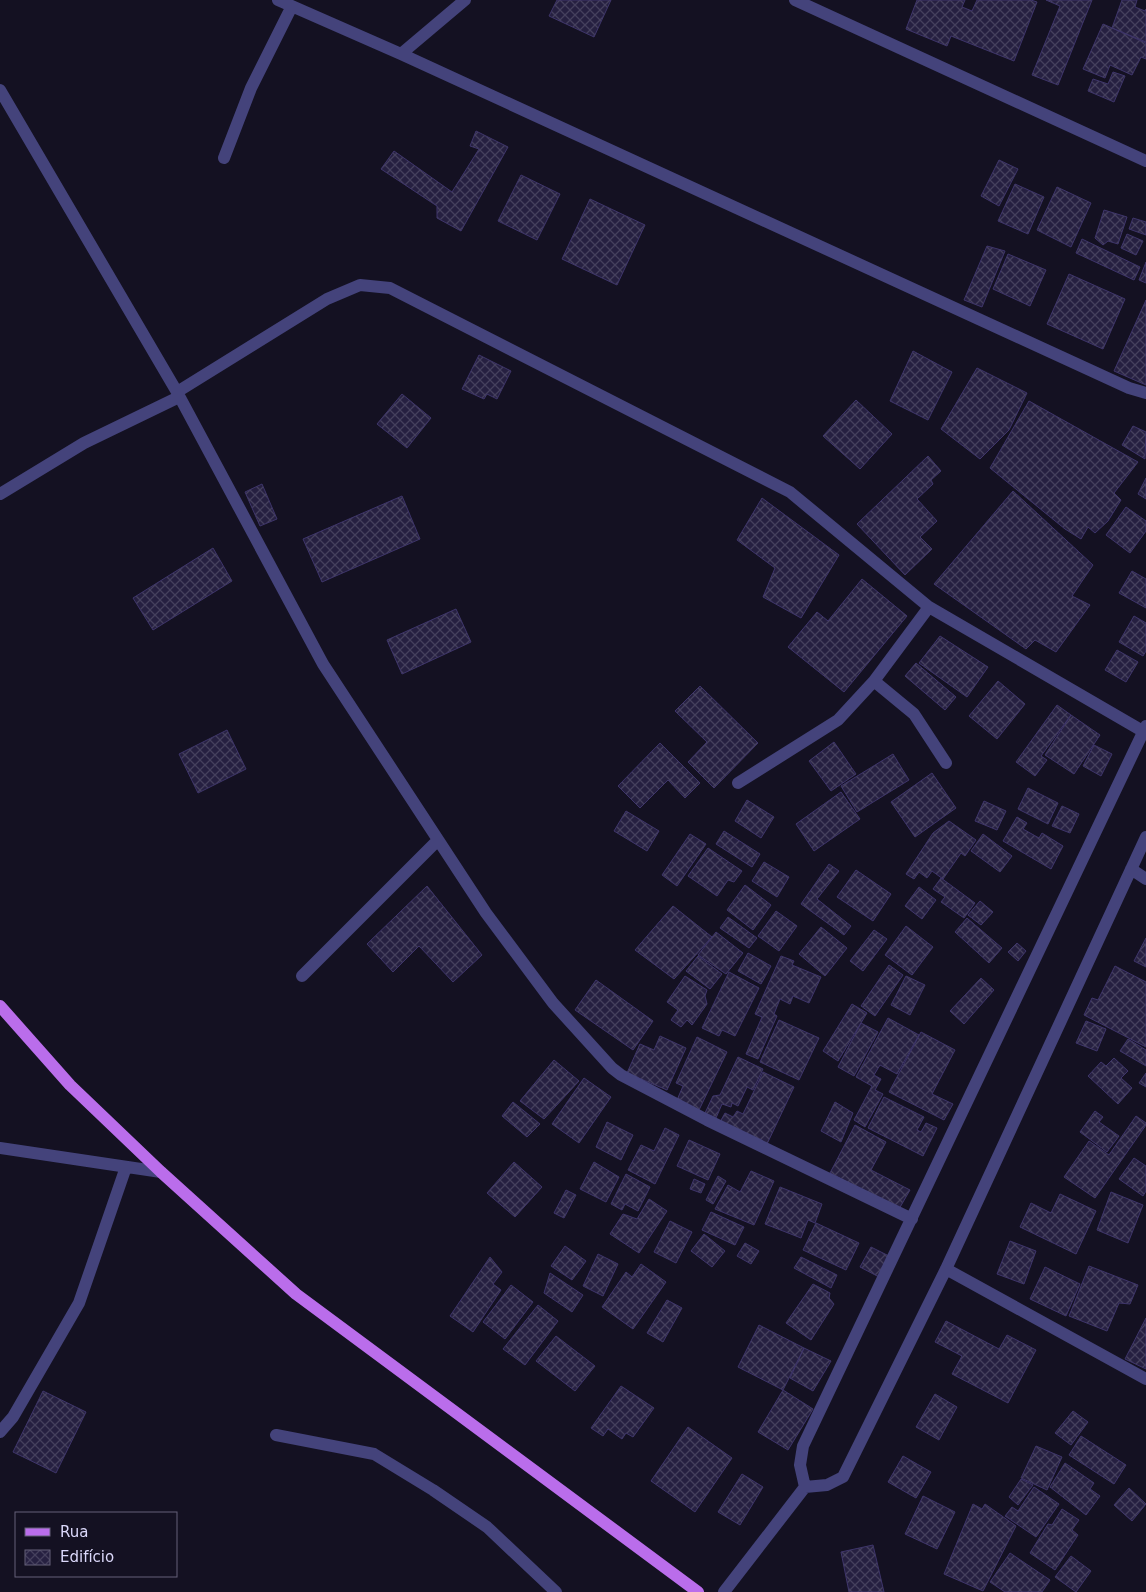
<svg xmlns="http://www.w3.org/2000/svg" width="1146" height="1592" font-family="'DejaVu Sans',sans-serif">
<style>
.building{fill:url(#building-cross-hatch);stroke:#3e356a}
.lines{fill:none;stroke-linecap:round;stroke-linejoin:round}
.minor{stroke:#44437b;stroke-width:12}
.major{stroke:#ba6deb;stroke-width:12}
</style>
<defs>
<pattern id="building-cross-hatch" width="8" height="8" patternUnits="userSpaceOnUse" patternTransform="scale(1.25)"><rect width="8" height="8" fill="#262041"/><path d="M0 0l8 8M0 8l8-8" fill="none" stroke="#45405d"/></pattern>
</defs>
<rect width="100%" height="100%" fill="#141122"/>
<!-- building -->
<path class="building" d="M557 0H611L594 37 549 16Z
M917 0H965L962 7 972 11 977 0H1031L1037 2 1014 61 951 36 947 46 906 29Z
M1046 0H1092L1058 85 1032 75 1060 6Z
M1122 0H1137L1135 7 1145 11 1146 9V42L1112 28Z
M1103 24 1146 43V59L1141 57 1132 75 1110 65 1105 78 1083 69Z
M1113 72 1125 76 1114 102 1088 91 1093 79 1108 84Z
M476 131 508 147 461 231 437 218V206L381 169 394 151 452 192 479 149 470 146Z
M999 160 1018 169 999 206 981 196Z
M521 175 560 194 537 240 498 221Z
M1015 184 1044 197 1028 234 998 221Z
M1057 187 1091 203 1071 247 1037 230Z
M590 199 645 225 617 285 562 259Z
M1104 210 1127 217 1118 244 1108 241 1103 245 1095 238Z
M1133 218 1146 222V235L1129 229Z
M1127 234 1143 241 1136 255 1121 248Z
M1082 239 1140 267 1134 280 1076 253Z
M987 246 1005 251 982 307 964 300Z
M1008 254 1046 270 1030 306 993 289Z
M1146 262V283L1139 280Z
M1069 274 1125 299 1103 349 1047 324Z
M1146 300V385L1114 371Z
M913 351 952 372 928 420 890 401Z
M479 355 511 371 497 399 487 394 484 399 462 389Z
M977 368 1027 393 1009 430 980 459 941 429Z
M402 394 431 418 407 448 377 424Z
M856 400 892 434 860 469 823 436Z
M1029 401 1138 462 1114 493 1121 500 1108 521 1095 533 1088 527 1081 539 1065 529 990 468Z
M1133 426 1146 432 1145 459 1122 445Z
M928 456 941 471 931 480 933 484 917 499 937 521 920 537 932 549 905 575 857 524Z
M1146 478V499L1138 494Z
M262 484 277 519 260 526 245 492Z
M1013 491 1093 565 1072 596 1090 605 1056 652 1035 640 1026 649 934 584Z
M402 496 420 539 322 582 303 539Z
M762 498 839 555 801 618 763 597 775 568 737 540Z
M1126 507 1146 521V531L1130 553 1106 535Z
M213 548 232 581 153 630 133 598Z
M1132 571 1146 579V608L1119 593Z
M862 579 907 616 844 692 788 647 817 612 828 621Z
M456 609 471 642 402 674 387 640Z
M1134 616 1146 623V651L1143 656 1119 642Z
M940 636 988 667 967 697 919 663Z
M1117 650 1138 662 1126 682 1105 670Z
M916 663 956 697 945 710 905 676Z
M998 681 1025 704 997 739 969 716Z
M700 686 758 743 714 788 688 762 707 742 675 711Z
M1057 705 1071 715 1041 756 1047 760 1035 776 1016 762Z
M1071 715 1100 735 1074 774 1045 755Z
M227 730 246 769 198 793 179 754Z
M834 742 856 774 831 791 809 761Z
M660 743 700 783 685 798 668 780 640 808 618 786Z
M1094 745 1112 754 1101 776 1083 766Z
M893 754 909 780 857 812 841 786Z
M932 773 956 808 915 837 891 802Z
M1028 788 1058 803 1048 824 1018 809Z
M841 792 860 819 814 851 796 824Z
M747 800 774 817 761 838 735 821Z
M984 801 1006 811 997 830 975 821Z
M1062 806 1079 814 1070 833 1052 826Z
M626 811 659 831 647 851 614 831Z
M1017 817 1027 823 1023 829 1039 838 1042 833 1063 846 1051 869 1003 841Z
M949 821 976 840 965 856 961 853 943 879 932 871 927 878 919 872 914 879 906 874 933 833Z
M724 831 760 854 752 867 716 844Z
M690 834 706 844 677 886 662 875Z
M983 834 1012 856 1000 872 971 851Z
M708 848 742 871 734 882 728 880 717 896 688 876Z
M764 862 789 877 777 897 752 881Z
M829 864 839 871 817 899 851 926 844 935 801 904Z
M856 870 891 894 873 921 837 897Z
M941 878 975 903 964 918 941 902 945 897 933 889Z
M745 885 771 905 753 930 727 910Z
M427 886 482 955 453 982 419 946 393 972 367 944Z
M919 887 936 900 922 919 905 906Z
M980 901 993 912 981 925 968 915Z
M673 906 712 937 674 979 635 950Z
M776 911 797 926 779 951 758 936Z
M728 917 757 938 749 948 720 928Z
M967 918 1002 948 989 963 955 932Z
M906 926 933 947 912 975 885 955Z
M821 927 847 948 825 976 799 954Z
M874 930 887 939 863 971 850 961Z
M716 932 743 953 726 974 698 955Z
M1146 938V967L1134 961Z
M1017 943 1026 951 1018 961 1008 952Z
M748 953 771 966 761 984 738 971Z
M698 956 722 974 710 989 686 971Z
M781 956 794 961 792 965 821 977 809 1003 793 996 790 1004 780 999 774 1014 777 1016 758 1059 746 1054 762 1017 755 1014Z
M889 965 903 975 875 1016 861 1006Z
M1115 966 1146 982V1047L1084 1015 1092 998 1098 1000Z
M729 972 759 988 735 1036 722 1030 719 1036 702 1028Z
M685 976 707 990 705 996 707 1004 692 1025 687 1020 681 1027 671 1020 678 1010 667 1002Z
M906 976 925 985 910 1015 891 1005Z
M981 978 994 990 964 1024 950 1011Z
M596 980 653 1021 633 1050 575 1010Z
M852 1004 867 1013 838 1061 823 1051Z
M888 1018 919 1035 897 1074 880 1065 874 1075 881 1079 875 1090 883 1094 865 1127 854 1120 872 1086 856 1077Z
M779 1020 819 1038 799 1080 760 1062Z
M1086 1021 1106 1029 1097 1051 1076 1043Z
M861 1023 878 1032 854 1076 838 1067Z
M921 1032 955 1050 932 1094 953 1104 944 1120 889 1092Z
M660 1036 686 1048 667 1090 627 1073 640 1044 654 1050Z
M697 1037 727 1052 699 1110 677 1100 683 1086 676 1083Z
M1128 1039 1146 1050V1066L1120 1051Z
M738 1057 763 1069 753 1090 747 1087 738 1106 732 1103 731 1107 722 1104 716 1118 705 1113 713 1096 720 1095Z
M1114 1058 1128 1071 1121 1078 1132 1088 1118 1104 1088 1076 1101 1062 1106 1066Z
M554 1060 579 1081 544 1119 520 1101Z
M763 1072 794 1087 767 1144 720 1122 725 1113 733 1117 737 1111 743 1114Z
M1146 1073V1087L1139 1083Z
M584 1078 611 1097 579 1143 552 1124Z
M884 1097 924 1117 917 1130 921 1132 926 1123 937 1128 923 1156 868 1128Z
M513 1102 540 1124 527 1137 502 1116Z
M835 1102 853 1113 841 1142 821 1131Z
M1095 1111 1103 1117 1099 1122 1119 1136 1107 1152 1080 1132Z
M1136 1116 1146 1123V1125L1095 1198 1064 1177 1089 1141 1109 1155Z
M607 1122 633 1135 621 1160 596 1147Z
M855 1125 886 1142 871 1170 910 1190 899 1209 830 1173Z
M665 1128 679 1135 655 1184 628 1170 641 1145 654 1151Z
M689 1140 720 1154 708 1180 677 1166Z
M1134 1158 1146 1166V1191L1143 1196 1119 1179Z
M514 1162 542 1187 515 1217 487 1193Z
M594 1162 619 1177 606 1202 580 1189Z
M751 1171 774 1181 754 1225 715 1209 728 1185 740 1192Z
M626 1174 650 1187 638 1211 625 1204 622 1210 611 1204Z
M718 1176 726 1181 713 1204 706 1200Z
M694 1179 705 1184 701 1193 690 1189Z
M780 1187 822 1204 815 1223 808 1220 801 1238 765 1224Z
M566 1190 576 1195 564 1218 554 1213Z
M1111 1192 1143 1205 1128 1243 1097 1230Z
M1060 1194 1096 1211 1076 1254 1020 1227 1031 1203 1051 1213Z
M649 1199 667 1211 639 1253 610 1234 623 1214 637 1219Z
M711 1212 744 1227 735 1245 702 1230Z
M670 1221 692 1232 676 1263 654 1252Z
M816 1223 859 1243 846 1270 803 1250Z
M704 1234 725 1251 712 1267 691 1251Z
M1010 1241 1036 1251 1024 1284 997 1274Z
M745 1243 759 1251 751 1264 737 1256Z
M565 1246 586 1261 572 1280 551 1266Z
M871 1247 889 1256 879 1277 860 1267Z
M598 1254 618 1264 603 1296 583 1286Z
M490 1257 502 1272 493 1284 501 1290 473 1332 450 1316Z
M801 1257 837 1275 831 1288 794 1268Z
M641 1264 666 1282 633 1329 602 1307 626 1272 632 1277Z
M1089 1266 1138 1285 1130 1304 1119 1303 1107 1331 1069 1316Z
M1045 1267 1080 1284 1066 1316 1030 1299Z
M550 1273 583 1295 572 1312 544 1293Z
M813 1284 830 1293 829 1298 834 1304 811 1340 786 1323Z
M511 1285 533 1302 505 1339 483 1322Z
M667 1300 682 1308 663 1342 647 1333Z
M538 1305 558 1321 525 1365 503 1349Z
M1146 1318V1369L1125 1359Z
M946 1321 999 1349 1007 1335 1036 1350 1008 1403 952 1374 962 1356 935 1342Z
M759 1325 804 1348 783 1390 738 1367Z
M556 1336 595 1366 575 1391 536 1361Z
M804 1348 831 1361 813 1391 790 1378Z
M621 1386 654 1408 633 1437 626 1433 622 1439 608 1429 603 1436 591 1428Z
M783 1390 813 1409 788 1450 758 1432Z
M43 1391 86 1412 56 1473 13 1452Z
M935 1394 957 1407 939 1440 916 1427Z
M1073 1411 1088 1422 1071 1445 1055 1433Z
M688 1427 732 1458 695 1512 651 1481Z
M1081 1436 1126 1465 1114 1484 1069 1455Z
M1036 1446 1062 1457 1047 1490 1021 1478Z
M903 1456 931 1472 916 1498 888 1482Z
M1065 1463 1094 1483 1090 1489 1100 1496 1086 1515 1050 1487Z
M742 1474 763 1487 740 1525 718 1512Z
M1021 1479 1033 1485 1018 1505 1009 1497Z
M1034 1487 1059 1504 1036 1537 1005 1516 1012 1507 1018 1511Z
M1129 1488 1146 1504 1132 1521 1114 1505Z
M923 1496 955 1512 937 1549 905 1534Z
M973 1504 982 1509 985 1504 1016 1526 983 1591 944 1574Z
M1062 1509 1079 1520 1072 1530 1078 1535 1055 1570 1030 1553 1048 1524 1052 1525Z
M873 1545 884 1592H849L841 1552Z
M1010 1553 1050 1580 1042 1592H1005L990 1582Z
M1071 1556 1091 1571 1076 1592 1055 1577Z"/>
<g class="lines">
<!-- minor -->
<path class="minor" d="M278 0 401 54 1129 388 1146 393
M795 0 1146 161
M401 54 465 0
M0 90 177 392 323 664 486 913 553 1003 612 1068 621 1075 707 1120 912 1219
M224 158 251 88 292 6
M177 392 327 299 360 285 390 288 790 492 929 607 1146 733
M0 494 84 443 179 397
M874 681 914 714 946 763
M738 783 838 720 874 681 929 607
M1131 869 1146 879
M302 976 438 840
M0 1148 161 1172
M946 1269 1146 1379
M0 1432 13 1417 79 1303 126 1167
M276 1435 374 1454 433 1490 487 1527 556 1592
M805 1487 800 1465 803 1446 1146 726
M724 1592 805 1487 827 1485 843 1477 946 1269 1146 837"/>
<!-- major -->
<path class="major" d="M0 1006 70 1085 161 1172 296 1294 698 1592"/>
</g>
<!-- legend -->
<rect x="15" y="1512" width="162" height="65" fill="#141122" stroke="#646178"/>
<rect x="25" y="1528" width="25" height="8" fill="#ba6deb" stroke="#646178"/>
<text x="60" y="1537" font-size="15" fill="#dbd8fa">Rua</text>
<rect x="25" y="1550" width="25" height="15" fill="url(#building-cross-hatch)" stroke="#646178"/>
<text x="60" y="1562" font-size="15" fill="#dbd8fa">Edifício</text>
</svg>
